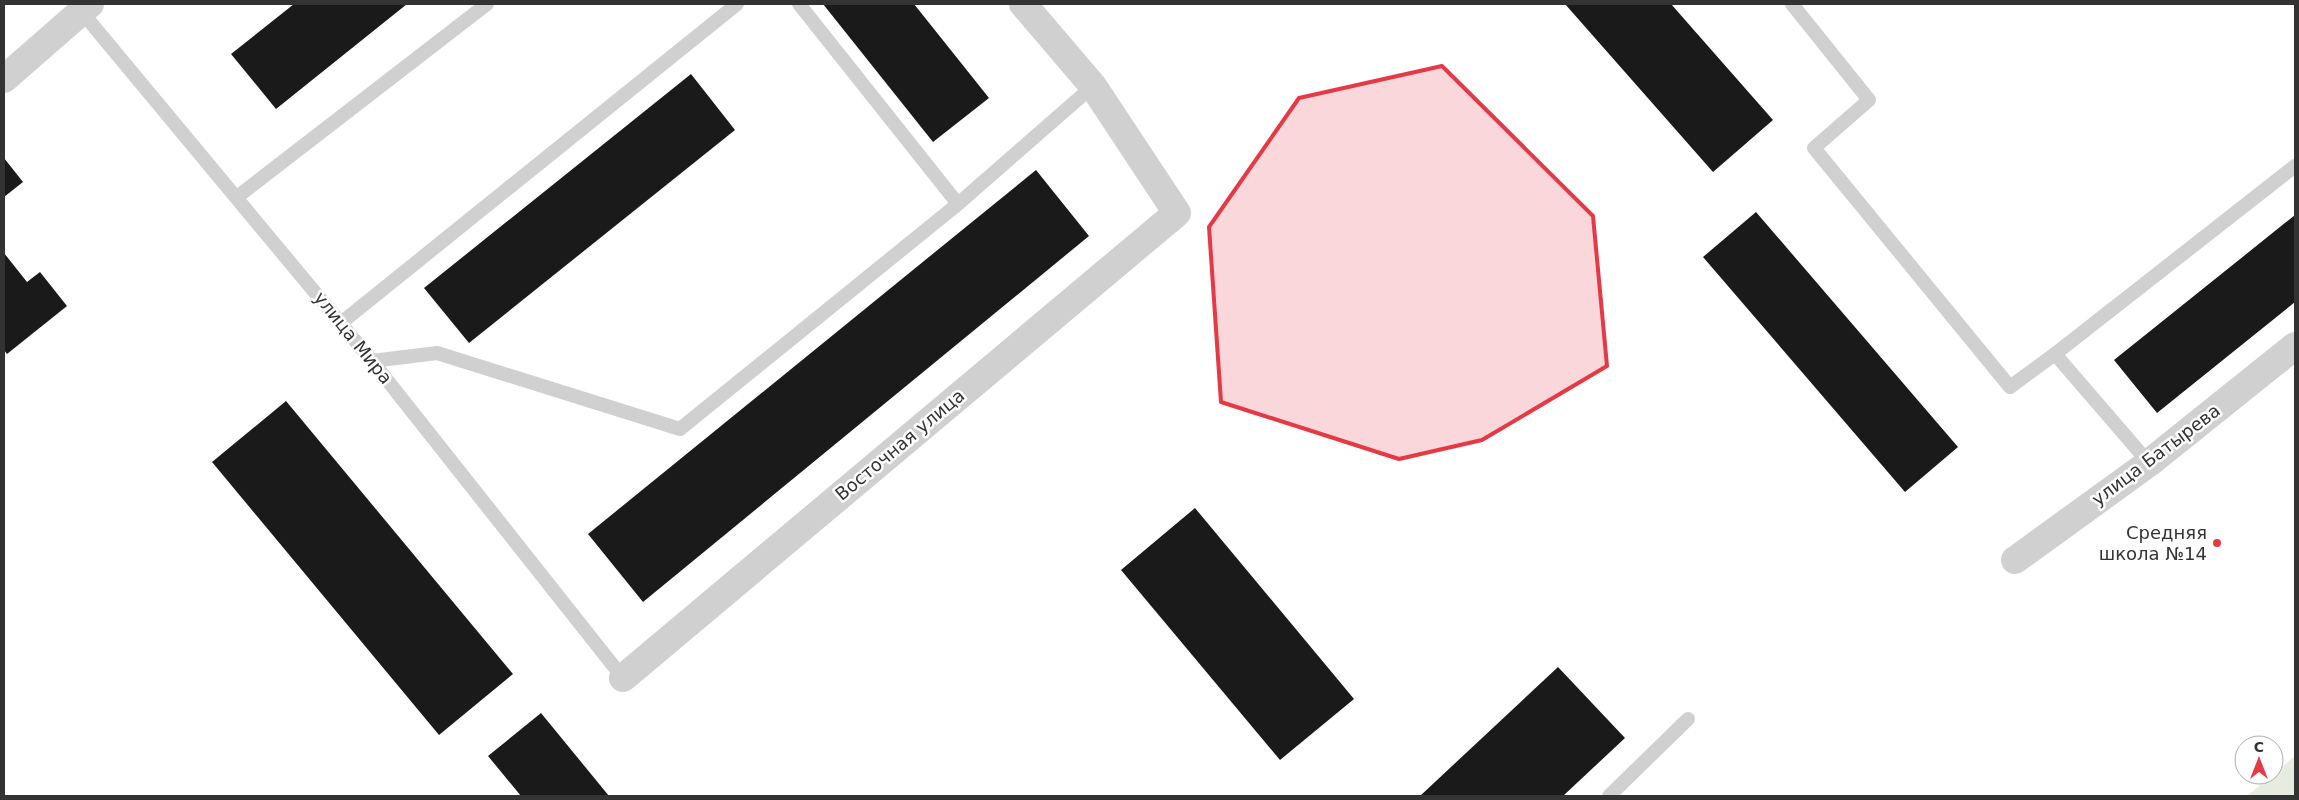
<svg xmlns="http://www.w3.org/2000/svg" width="2299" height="800" font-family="'DejaVu Sans',sans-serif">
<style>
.park{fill:#e6ecdf}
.building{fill:#1a1a1a}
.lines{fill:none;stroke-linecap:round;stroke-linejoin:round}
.service{stroke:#d0d0d0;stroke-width:14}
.minor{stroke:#d0d0d0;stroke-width:28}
.marked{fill:#e63946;fill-opacity:0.2;stroke:#e63946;stroke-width:4;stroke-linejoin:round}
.poi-dot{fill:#e63946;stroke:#fff;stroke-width:2}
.labels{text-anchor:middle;stroke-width:5;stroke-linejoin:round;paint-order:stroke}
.street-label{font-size:18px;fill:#333;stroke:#fff}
.poi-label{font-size:18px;fill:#333;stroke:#fff;text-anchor:end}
</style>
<rect width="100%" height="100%" fill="#fff"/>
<!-- park -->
<path class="park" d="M2295 756V796H2247Z"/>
<!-- building -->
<path class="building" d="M294 4H407L276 109 231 54Z
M823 4H914L989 98 933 142Z
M1565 4H1671L1773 120 1713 172Z
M691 74 735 130 469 343 424 288Z
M4 158 23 182 4 197Z
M1036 170 1089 236 643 602 588 534Z
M1756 212 1958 447 1905 492 1703 257Z
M2295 215V302L2157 413 2114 360Z
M4 253 27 282 40 272 67 306 7 354 4 350Z
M286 401 513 674 439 735 212 462Z
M1195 508 1354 699 1280 760 1121 570Z
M1558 667 1625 738 1563 796H1420Z
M541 713 609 796H521L488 756Z"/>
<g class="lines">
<!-- service -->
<path class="service" d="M1792 4 1869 100 1814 148 2010 387 2055 354 2149 463
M81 11 372 361 623 678
M237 197 487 4
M958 204 1093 86
M341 323 737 4
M2055 354 2295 166
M372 361 437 353 680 429 958 204 799 4
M1609 796 1688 719"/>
<!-- minor -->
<path class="minor" d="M4 79 90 4
M2015 560 2149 463 2295 346
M623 678 1177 213 1093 86 1023 4"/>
</g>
<!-- marked area -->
<path class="marked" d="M1442 66 1593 216 1607 366 1482 440 1399 459 1221 402 1209 227 1299 98Z"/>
<!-- markers -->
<circle class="poi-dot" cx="2217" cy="543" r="5"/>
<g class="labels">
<!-- street labels -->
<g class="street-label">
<text transform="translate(353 338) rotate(51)" y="6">улица Мира</text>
<text transform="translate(900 445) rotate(-40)" y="6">Восточная улица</text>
<text transform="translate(2156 455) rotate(-37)" y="6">улица Батырева</text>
</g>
<!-- poi labels -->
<g class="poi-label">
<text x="2207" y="539">Средняя<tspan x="2207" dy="21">школа №14</tspan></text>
</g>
</g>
<!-- border -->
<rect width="2299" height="800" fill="none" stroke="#333333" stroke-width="10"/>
<!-- north arrow -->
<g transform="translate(2259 760)"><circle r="24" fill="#ffffff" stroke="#adadad"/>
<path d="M0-4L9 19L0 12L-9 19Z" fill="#e63946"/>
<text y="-8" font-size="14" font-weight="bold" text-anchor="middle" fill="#333333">С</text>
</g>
</svg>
